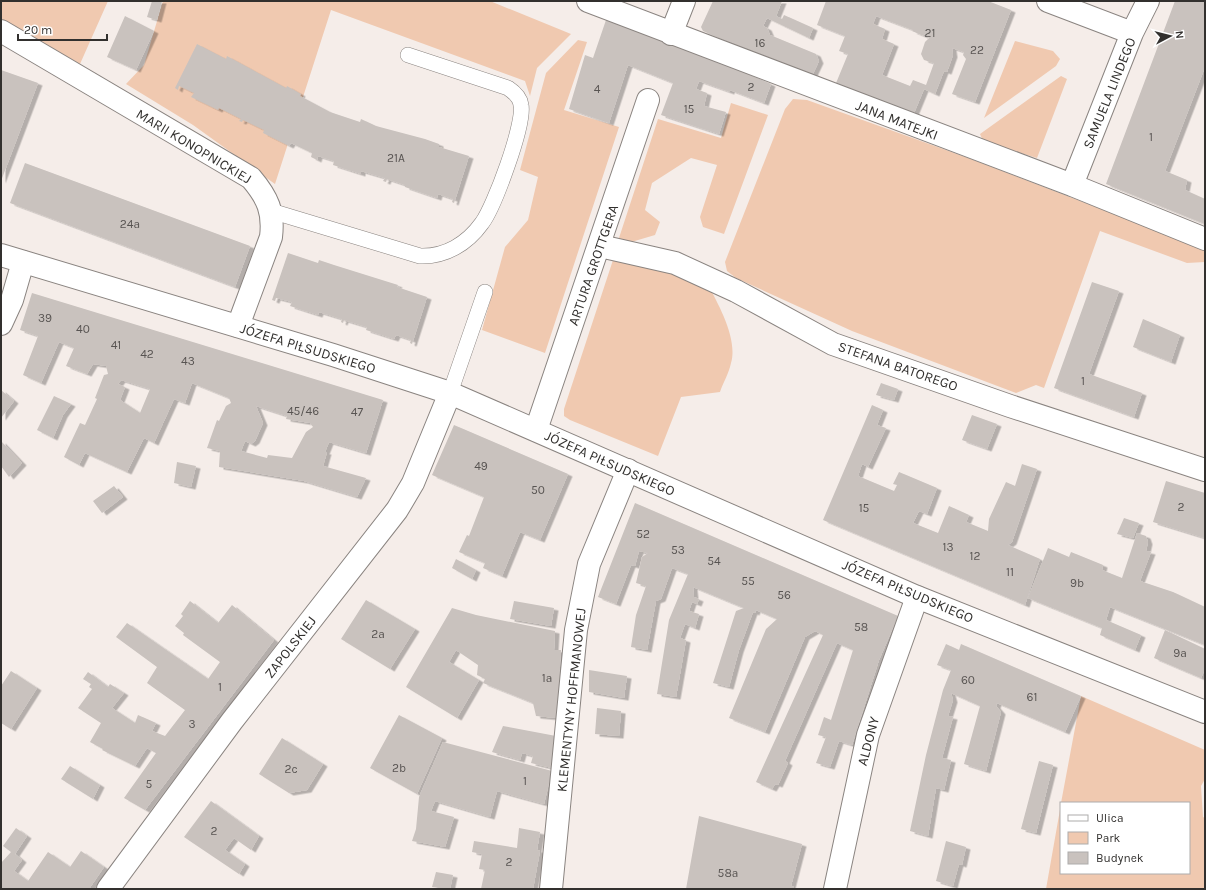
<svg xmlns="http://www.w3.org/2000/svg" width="1206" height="890" font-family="Karla,sans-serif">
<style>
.green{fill:#f0c9b0}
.building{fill:#c9c2be;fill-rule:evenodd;filter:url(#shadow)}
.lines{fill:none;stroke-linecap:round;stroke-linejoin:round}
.service-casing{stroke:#8a8480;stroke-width:16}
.minor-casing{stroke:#8a8480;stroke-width:24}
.tertiary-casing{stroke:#8a8480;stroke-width:24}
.service{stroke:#fff;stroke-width:15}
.minor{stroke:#fff;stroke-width:22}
.tertiary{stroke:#fff;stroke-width:22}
.labels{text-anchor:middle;stroke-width:3;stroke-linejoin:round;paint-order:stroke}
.number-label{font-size:12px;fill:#585452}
.street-label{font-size:14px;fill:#32302e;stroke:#fff}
</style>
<defs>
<filter id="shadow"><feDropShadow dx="4.5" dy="2.5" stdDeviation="0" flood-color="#0004"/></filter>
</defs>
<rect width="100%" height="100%" fill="#f5ede9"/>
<!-- green -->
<path class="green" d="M1 1H108L80 64 1 19Z
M163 1H490L571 34 537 68 530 96 525 81 331 10 275 184 193 125 126 84 144 65Z
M578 40 587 42 564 110 619 127 545 353 482 330 505 247 528 220 538 177 520 170 546 73Z
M1015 41 1053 51 1060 59 1056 66 984 118Z
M1061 76 1067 79 1037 158 983 141 980 134Z
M793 99 807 100 971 159 1205 249V262L1187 263 1100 231 1044 388 1036 385 1016 393 852 331 736 278 727 271 725 262 785 109Z
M731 103 768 115 724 234 703 227 700 217 717 165 691 158 652 183 645 210 660 222 655 235 628 243 618 241 658 119 721 138Z
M613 260 674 272 708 285C719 305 738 340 731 363 729 373 723 383 720 392L681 397 658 456 570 420 564 416V409Z
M1081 696 1205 750V779L1201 786 1203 817 1205 818V889H1046L1061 804V873H1189V803H1061Z"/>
<!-- building -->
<path class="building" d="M152 1H162L157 20 147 17Z
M713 1H782L776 16 782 19 784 15 813 28 809 38 767 18 763 26 767 28 770 35 816 54 819 61 811 78 703 31 701 27Z
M826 1H988L1011 10 975 102 952 94 966 59 963 55 964 52 952 48 953 55 947 72 944 71 935 94 924 89 912 118 834 88 848 54 839 51 845 36 817 25ZM876 16 913 30 912 31 924 36V34L929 38 925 42 921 54 924 60 934 63 926 85 913 80 910 86 882 75 894 44 882 39 885 29 873 24Z
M1175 1H1205V67L1165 171 1187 180 1185 190 1205 199V224L1106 184Z
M125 16 154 31 136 70 107 57Z
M606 20 693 50 771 84 764 103 730 90V92L699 81 696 89 707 93 704 106 726 112 719 134 661 115 673 83 628 65 609 123 569 109 585 55 593 58Z
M197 44 226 59 227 56 286 88 287 86 301 94 300 96 330 112 360 122 361 119 376 126 425 139 439 144V147L469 156 454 203 452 202 453 199 438 194 437 198 405 187V185L387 179 386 182 383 181 385 178 361 171V174L333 165 334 161 318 156 317 160 311 157 312 153 291 143 289 146 263 133 264 130 243 120 242 122 239 121 241 119 219 108 218 110 191 97 194 93 179 86 178 90 175 88Z
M1 70 38 83 1 181Z
M25 163 250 246 235 287 10 203Z
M288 253 318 263 319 260 334 265 398 285 397 287 427 297 412 344 410 343 411 340 396 335 394 339 366 330 367 327 344 320 343 323 341 322 342 319 319 312 318 315 290 306 292 302 276 298 275 301 272 300Z
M1092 282 1119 291 1089 374 1142 393 1134 417 1054 388Z
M32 293 383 400 366 453 329 442 325 452H327L323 466 366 478 357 497 304 481 219 467 220 451 207 448 217 420 219 421 226 406 231 403 229 398 192 383 185 403 174 399 154 443 144 438 127 472 85 453 79 465 64 457 80 423 85 425 97 399 95 398 104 375 108 374 106 366 93 364 87 374 66 366 74 348 59 342 41 383 23 375 38 336 20 330ZM121 380 150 389 140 413 120 400 125 387 118 384ZM256 406 287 416 286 419 310 423 313 427 306 432 292 458 268 455 267 458 241 451 245 441 251 444 255 441 263 423Z
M1143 319 1180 335 1171 362 1133 347Z
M881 383 898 389 894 400 876 395Z
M1 390 14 401 1 418Z
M54 396 71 404 63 415 53 438 37 430Z
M872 405 883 410 877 425 886 428 868 467 862 464 858 476 894 491 897 485 893 484 899 472 937 488 927 514 919 511 913 523 938 533 949 506 969 515 966 522 988 531 989 519 1006 482 1015 486 1022 464 1037 469 1012 542 1008 545 1040 559 1025 605 823 520Z
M972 415 997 424 987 449 962 440Z
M454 425 568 474 540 540 520 532 502 576 483 568 485 563 459 552 467 535 469 536 484 497 432 475Z
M1 441 22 463 9 477 1 466Z
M177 462 196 466 191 487 174 483Z
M1166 481 1205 493V538L1153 522Z
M114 486 123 497 102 513 93 501Z
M635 503 898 616 879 660 852 745 839 741 830 767 816 763 826 737 818 735 824 717 831 720 853 650 837 643 785 761 788 763 778 785 775 784 772 789 756 782 823 635 815 631 805 637 765 732 729 718 766 629 777 619 756 610 755 613 753 612 739 650 729 687 713 683 736 611 744 608 693 587 694 597 699 599 697 604 692 602 689 611 699 614 695 628 685 624 680 638 686 640 676 697 657 694 669 620 688 574 672 568 661 599 656 601 647 650 631 647 636 615 646 586 636 583 642 557 648 553 639 551 635 566 631 565 616 604 598 597Z
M1124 518 1139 523 1133 538 1117 534Z
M1137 533 1146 536 1148 542 1146 551 1151 552 1140 581 1173 592 1205 607V645L1110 607 1106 620 1141 635 1135 650 1100 635 1102 628 1028 598 1048 548 1069 557 1071 552 1103 565 1102 570 1122 578Z
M456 559 476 570 472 579 452 568Z
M366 600 415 629 390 669 341 639Z
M190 601 218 623 232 605 274 640 145 810 124 798 156 753 147 748 135 766 102 750 103 749 90 742 101 723 78 708 92 689 89 687 91 684 83 679 88 672 108 687 110 684 124 693 112 708 135 723 138 715 156 723 152 731 165 736 185 710 147 683 157 667 116 637 127 623 208 679 220 662 183 635 184 633 175 626 183 616 181 614Z
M514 601 554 608 551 626 510 619Z
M452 608 476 615 555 631 554 650H561L557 718 536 716 533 703 483 683 485 679 477 675 478 665 456 650 449 662 479 680 457 718 406 687Z
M1165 630 1205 649V669L1201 678 1154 658Z
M946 644 959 650 961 644 1081 696 1065 732 997 703 996 706 1001 712 986 771 964 764 980 706 951 693 953 700 948 716 953 717 942 758 951 760 944 790 936 788 928 836 910 831 926 755 943 690 951 670 937 665Z
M589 670 627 676 624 698 589 692Z
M11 671 37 688 11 729 1 723V686Z
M597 708 621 711 619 736 595 734Z
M399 715 442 738 417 794 370 768Z
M503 726 556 736 552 768 531 763 533 756 522 753 520 760 492 752Z
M282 738 323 764 307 790 289 793 259 774Z
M443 742 552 771 544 804 497 791 490 817 435 801 431 811 454 817 445 847 412 841 416 829 419 797Z
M1039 761 1053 765 1036 833 1021 829Z
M70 766 100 785 93 799 61 779Z
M211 801 259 836 251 850 234 838 225 850 245 864 239 874 184 837Z
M699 816 802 844 791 886 794 887V889H686Z
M16 828 27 836 15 854 22 860 14 871 28 881 48 852 70 867 81 851 104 867 89 889H1V863L11 852 3 846Z
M519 828 540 832 537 850 540 851 533 889H481L485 870 479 869 482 854 472 852 474 841 517 848Z
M946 841 966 847 962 865 959 864 953 886 936 881Z
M436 872 453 875 450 889 432 887Z"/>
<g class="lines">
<!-- service casing -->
<g class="service-casing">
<path id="service" d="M271 211 420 256C445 257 467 244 482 223 494 207 525 124 521 105 520 97 514 92 508 88L408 55
M450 393 485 292"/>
</g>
<!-- minor casing -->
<g class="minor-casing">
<path id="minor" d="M588 1 1072 185 1205 239
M1048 1 1132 33
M1 31 251 178C268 198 274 212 271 237L238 326
M671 34 684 1
M1072 185 1132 33 1148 1
M600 246 675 263 736 291 833 344 1010 406 1205 470
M1 324 12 300 23 262
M536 430 648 100
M108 889 232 721 397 510 413 483 450 393
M551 889 576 630 589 564 628 470
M835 889 868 735 917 597"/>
</g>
<!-- tertiary casing -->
<g class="tertiary-casing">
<path id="tertiary" d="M1 255 333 355 450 393 917 597 1205 712"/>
</g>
<!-- service -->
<use href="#service" class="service"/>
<!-- minor -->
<use href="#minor" class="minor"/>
<!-- tertiary -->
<use href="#tertiary" class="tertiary"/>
</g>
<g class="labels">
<!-- number labels -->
<g class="number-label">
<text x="930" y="37">21</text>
<text x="760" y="47">16</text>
<text x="977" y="54">22</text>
<text x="751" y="91">2</text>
<text x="597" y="93">4</text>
<text x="689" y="113">15</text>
<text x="1151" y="141">1</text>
<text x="396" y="162">21A</text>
<text x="130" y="228">24a</text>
<text x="45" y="322">39</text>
<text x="83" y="333">40</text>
<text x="116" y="349">41</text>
<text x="147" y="358">42</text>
<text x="188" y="365">43</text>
<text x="1083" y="385">1</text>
<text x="303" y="415">45/46</text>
<text x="357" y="416">47</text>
<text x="481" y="470">49</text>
<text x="538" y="494">50</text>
<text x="1181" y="511">2</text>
<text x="864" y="512">15</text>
<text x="643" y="538">52</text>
<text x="948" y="551">13</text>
<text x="678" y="554">53</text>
<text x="975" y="560">12</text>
<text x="714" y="565">54</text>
<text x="1010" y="576">11</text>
<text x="748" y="585">55</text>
<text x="1077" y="587">9b</text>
<text x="784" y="599">56</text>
<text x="861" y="631">58</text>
<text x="378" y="638">2a</text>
<text x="1180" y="657">9a</text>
<text x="547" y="682">1a</text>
<text x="968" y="684">60</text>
<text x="220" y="691">1</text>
<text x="1032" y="701">61</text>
<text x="192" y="728">3</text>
<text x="399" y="772">2b</text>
<text x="291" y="773">2c</text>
<text x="525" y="785">1</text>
<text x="149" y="788">5</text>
<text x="214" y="835">2</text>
<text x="509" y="866">2</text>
<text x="728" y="877">58a</text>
</g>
<!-- street labels -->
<g class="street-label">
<text transform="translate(1109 93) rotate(-68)" y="5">SAMUELA LINDEGO</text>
<text transform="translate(897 120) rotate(21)" y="5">JANA MATEJKI</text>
<text transform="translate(194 146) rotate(31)" y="5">MARII KONOPNICKIEJ</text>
<text transform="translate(593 265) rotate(-71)" y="5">ARTURA GROTTGERA</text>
<text transform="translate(308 348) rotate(17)" y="5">JÓZEFA PIŁSUDSKIEGO</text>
<text transform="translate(898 366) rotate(19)" y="5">STEFANA BATOREGO</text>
<text transform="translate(610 463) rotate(24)" y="5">JÓZEFA PIŁSUDSKIEGO</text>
<text transform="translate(908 591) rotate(23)" y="5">JÓZEFA PIŁSUDSKIEGO</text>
<text transform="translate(290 647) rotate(-52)" y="5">ZAPOLSKIEJ</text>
<text transform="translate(571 700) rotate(-84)" y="5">KLEMENTYNY HOFFMANOWEJ</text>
<text transform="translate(868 741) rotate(-75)" y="5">ALDONY</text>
</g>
</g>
<!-- border -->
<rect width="1206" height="890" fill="none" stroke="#32302e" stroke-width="4"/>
<!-- legend -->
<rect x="1060" y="802" width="130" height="72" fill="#ffffff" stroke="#adacab"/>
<rect x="1068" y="815" width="20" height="6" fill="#ffffff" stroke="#adacab"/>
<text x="1096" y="822" font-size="12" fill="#32302e">Ulica</text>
<rect x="1068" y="832" width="20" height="12" fill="#f0c9b0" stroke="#adacab"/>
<text x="1096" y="842" font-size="12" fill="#32302e">Park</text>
<rect x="1068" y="852" width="20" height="12" fill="#c9c2be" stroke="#adacab"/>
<text x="1096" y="862" font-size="12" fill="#32302e">Budynek</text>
<!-- north arrow -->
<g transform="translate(1170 36) rotate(83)" stroke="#ffffff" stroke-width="3" paint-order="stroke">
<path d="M0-3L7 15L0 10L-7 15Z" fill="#32302e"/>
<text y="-6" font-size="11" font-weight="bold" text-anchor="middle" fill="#32302e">N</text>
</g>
<!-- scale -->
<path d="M18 34v6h89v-6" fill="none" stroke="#32302e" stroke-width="2"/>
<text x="24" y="34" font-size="12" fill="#32302e" stroke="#ffffff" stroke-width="3" paint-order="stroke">20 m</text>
</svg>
